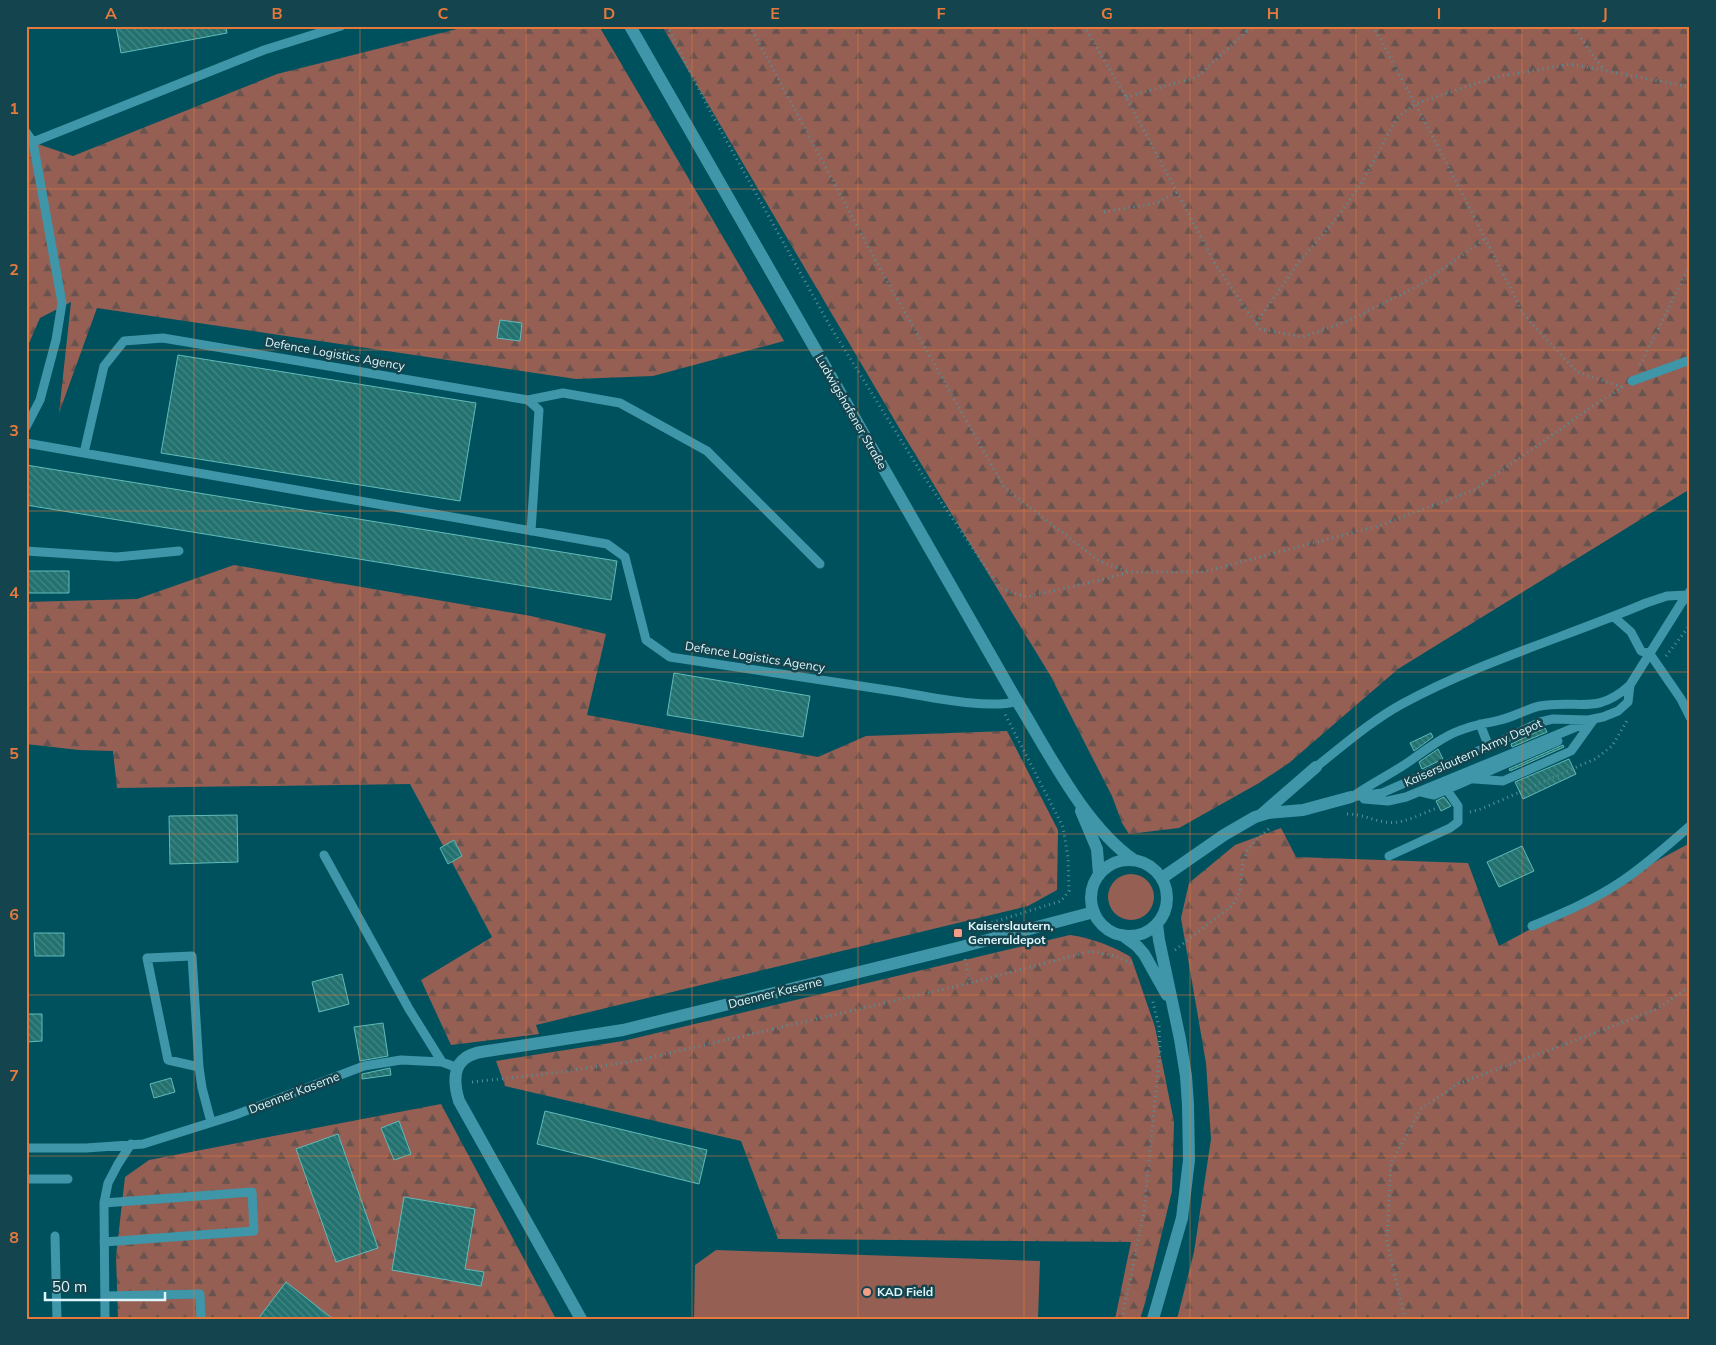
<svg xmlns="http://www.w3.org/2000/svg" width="1716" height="1345" font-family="Mulish,sans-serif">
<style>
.green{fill:#955f53}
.forest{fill:url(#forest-firs)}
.building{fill:url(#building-back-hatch);stroke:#60bbb9}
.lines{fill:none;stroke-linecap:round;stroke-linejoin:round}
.path{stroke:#55909a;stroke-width:3;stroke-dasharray:1 4;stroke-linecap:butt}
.lane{stroke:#3e96a8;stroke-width:9}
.street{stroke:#3e96a8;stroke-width:12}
.secondary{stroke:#3e96a8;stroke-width:12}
.grid{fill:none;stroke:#e6793c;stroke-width:1;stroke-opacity:0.55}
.poi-dot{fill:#f49e8a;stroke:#14444d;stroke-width:2}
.labels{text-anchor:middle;stroke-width:5;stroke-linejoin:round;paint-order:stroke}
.street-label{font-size:12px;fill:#dff7fc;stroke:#14444d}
.poi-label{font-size:12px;font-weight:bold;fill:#dff7fc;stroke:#14444d;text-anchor:start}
.neatline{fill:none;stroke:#e6793c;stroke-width:2}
.grid-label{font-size:16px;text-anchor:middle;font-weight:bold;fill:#e6793c}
</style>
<defs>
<pattern id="forest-firs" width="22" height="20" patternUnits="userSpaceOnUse" patternTransform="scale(1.25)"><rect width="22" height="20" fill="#955f53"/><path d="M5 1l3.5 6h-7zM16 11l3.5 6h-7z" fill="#68534f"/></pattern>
<pattern id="building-back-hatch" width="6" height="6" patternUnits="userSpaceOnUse" patternTransform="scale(1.25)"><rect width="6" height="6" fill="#237270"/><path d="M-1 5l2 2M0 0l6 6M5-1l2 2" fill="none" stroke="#428785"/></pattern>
</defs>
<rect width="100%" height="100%" fill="#00515e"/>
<!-- green -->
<path class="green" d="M1108 897a23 23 0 1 1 46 0a23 23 0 1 1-46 0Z
M716 1250 1040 1261 1038 1319H694L695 1265Z"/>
<!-- forest -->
<path class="forest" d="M469 26H599L784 341 653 376 576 379 97 308 59 413 71 302 40 318 26 350V140L73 156 277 74Z
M662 26H1690V489L1398 669 1289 763 1259 783 1179 828 1129 834 1122 823 1112 796 1050 675 898 426Z
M234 565 531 616 606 634 587 715 818 757 866 736 1007 731 1058 830 1057 890 1028 906 536 1025 539 1034 451 1045 421 980 492 937 410 784 117 788 113 751 79 750 26 744V602L137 599Z
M1281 828 1296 857 1468 863 1499 946 1690 843V1319H1177L1194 1252 1211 1139 1206 1063 1181 918 1189 883 1235 845Z
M1070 935C1092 938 1112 946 1131 957L1155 1027 1174 1122 1172 1191 1145 1303 1140 1319H1115L1131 1242 778 1239 741 1141 505 1086 496 1061 623 1041Z
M441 1104 556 1319H118L116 1256 125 1177 149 1160Z"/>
<!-- building -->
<path class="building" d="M116 26H226L227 33 121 53Z
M500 320 522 323 520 341 497 338Z
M178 355 476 403 460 501 161 453Z
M26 465 617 561 611 600 26 505Z
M26 571H69V593H26Z
M674 673 810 696 803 737 667 715Z
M1545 728 1547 732 1512 747 1511 744Z
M1431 733 1433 737 1414 751 1410 743Z
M1563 745 1564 747 1510 771 1509 769Z
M1438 749 1443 759 1422 769 1419 762Z
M1569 759 1576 774 1523 799 1515 782Z
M1444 797 1451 806 1441 811 1436 801Z
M237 815 238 862 170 864 169 816Z
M454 840 462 856 448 864 440 848Z
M1522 846 1534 871 1499 887 1487 862Z
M34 933H64V956H35Z
M342 974 349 1004 319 1012 312 982Z
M26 1014H42V1041L26 1042Z
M383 1023 388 1056 360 1061 354 1027Z
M390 1068 391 1075 362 1079V1074Z
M171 1078 175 1092 154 1098 150 1084Z
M545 1111 707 1150 699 1184 537 1144Z
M399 1121 411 1154 394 1160 381 1128Z
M338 1134 378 1248 336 1262 296 1149Z
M404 1197 475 1209 465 1269 484 1272 481 1286 392 1270Z
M286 1282 333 1319H258Z"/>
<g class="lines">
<!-- path -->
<path class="path" d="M667 26 711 113 830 326 922 474 1000 588 1026 597 1101 580 1129 572H1203L1381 525 1474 490 1596 404 1623 387
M750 26 877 263 1004 487 1099 561 1129 572
M1084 26 1126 97 1217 267 1260 329 1303 337 1348 321 1420 285 1485 239
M1244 26 1247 31 1260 26
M1373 26 1440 150 1524 315 1577 372 1622 387
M1572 26 1604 70
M1126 97 1197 77 1247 31
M1104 212 1157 203 1177 192
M1256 323 1299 262 1336 219 1361 184 1397 118 1415 104 1496 77 1571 64 1690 87
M1640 365 1690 265
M1666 656 1690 625
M1470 812 1481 809 1595 759 1612 746 1628 719
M1347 814C1362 814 1371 820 1385 822 1403 825 1420 814 1437 808
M987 924 1061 901 1069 891 1068 858 1063 827 1005 714
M1175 950 1233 905 1240 891 1243 860 1247 851 1253 843 1270 828 1269 826
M965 959 970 983
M472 1082 554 1073 640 1060 970 983 1091 951 1115 956 1133 964
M1122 1319 1144 1211 1160 1050 1159 1027 1152 998
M1405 1319 1387 1241 1391 1163 1421 1109 1457 1084 1579 1039 1657 1009 1690 986"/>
<!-- lane -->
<path class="lane" d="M26 132 33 142 62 303 56 340 40 400 26 427
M33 142 264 50 341 26
M1632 381 1690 360
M528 400 563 393 620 403 707 451 820 564
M26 443 607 544 625 557 646 640 670 657C746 669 823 680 900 692 930 697 990 710 1017 701
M84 453 104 366 124 341 163 338 528 400 539 410 531 531
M26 551 117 557 179 551
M1614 617 1631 632 1641 651 1650 654 1681 699 1690 717
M1480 724 1489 747
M1316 767C1344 745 1371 721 1402 704 1479 662 1566 637 1646 603L1667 596 1688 595 1690 591
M1475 779 1503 781 1571 751 1594 719
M1421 792 1434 795 1558 741
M1351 797 1382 793 1503 740 1540 722 1553 719 1588 720 1603 717 1618 711 1628 702 1630 685 1682 602 1690 594
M1352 797C1369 785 1387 776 1404 765 1425 751 1443 735 1467 728 1478 724 1489 723 1500 720 1514 717 1526 709 1540 706 1579 699 1596 716 1630 685
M1364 799 1388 801 1406 797 1588 722
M324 855 409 1009 442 1062
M1389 856 1450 828 1458 822V806L1447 790
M1532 926C1563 913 1594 900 1622 881 1646 865 1668 845 1690 826
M199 1067 168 1060 147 958 192 956 199 1067 202 1088 211 1122
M26 1148H86L143 1144 235 1115 364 1066 401 1060 442 1062 458 1068
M26 1179H68
M55 1236 57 1319
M104 1242 254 1231 252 1192 104 1203
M105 1296 200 1294 201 1319
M105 1319 104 1203 108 1183 118 1164 131 1144"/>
<!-- street -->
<path class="street" d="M1262 814 1316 767
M1162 878 1224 835 1255 817 1268 813 1303 810 1351 797
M581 1319 459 1101C452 1078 453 1057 481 1052L623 1030 961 947 1094 912"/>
<!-- secondary -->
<path class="secondary" d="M630 26 1017 701C1049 753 1084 825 1134 860
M1081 811 1097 849 1099 875
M1091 898a38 38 0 1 1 76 0a38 38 0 1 1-76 0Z
M1122 935 1137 946 1144 954 1167 995
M1153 1319 1182 1218 1189 1160 1188 1105 1186 1076 1180 1039 1159 940 1157 924"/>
</g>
<!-- grid -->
<path class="grid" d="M194 26V1319M360 26V1319M526 26V1319M692 26V1319M858 26V1319M1024 26V1319M1190 26V1319M1356 26V1319M1522 26V1319M26 189H1690M26 350H1690M26 511H1690M26 672H1690M26 834H1690M26 995H1690M26 1156H1690"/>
<!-- markers -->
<g class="poi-dot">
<rect x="953" y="928" width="10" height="10" rx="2.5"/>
<circle cx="867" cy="1292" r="5"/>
</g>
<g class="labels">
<!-- street labels -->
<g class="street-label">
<text transform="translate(335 354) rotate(10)" y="4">Defence Logistics Agency</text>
<text transform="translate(851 412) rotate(60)" y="4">Ludwigshafener Straße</text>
<text transform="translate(755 657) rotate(9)" y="4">Defence Logistics Agency</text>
<text transform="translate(1473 753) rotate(-24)" y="4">Kaiserslautern Army Depot</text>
<text transform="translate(775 993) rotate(-14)" y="4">Daenner Kaserne</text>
<text transform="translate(294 1093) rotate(-21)" y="4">Daenner Kaserne</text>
</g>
<!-- poi labels -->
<g class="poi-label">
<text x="968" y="930">Kaiserslautern,<tspan x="968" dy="14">Generaldepot</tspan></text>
<text x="877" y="1296">KAD Field</text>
</g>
</g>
<!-- border -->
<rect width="1716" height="1345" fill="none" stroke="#14444d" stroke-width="55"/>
<!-- scale -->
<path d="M45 1292v8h120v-8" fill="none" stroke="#dff7fc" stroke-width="2.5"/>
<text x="52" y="1292" font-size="15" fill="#dff7fc" stroke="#14444d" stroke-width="4" paint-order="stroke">50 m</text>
<rect x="28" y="28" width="1660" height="1290" class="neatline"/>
<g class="grid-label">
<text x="111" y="19">A</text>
<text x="277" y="19">B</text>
<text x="443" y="19">C</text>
<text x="609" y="19">D</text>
<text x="775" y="19">E</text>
<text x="941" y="19">F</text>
<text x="1107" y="19">G</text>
<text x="1273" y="19">H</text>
<text x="1439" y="19">I</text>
<text x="1605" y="19">J</text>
<text x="14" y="114">1</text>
<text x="14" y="275">2</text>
<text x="14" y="436">3</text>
<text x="14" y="598">4</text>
<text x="14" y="759">5</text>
<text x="14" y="920">6</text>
<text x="14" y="1081">7</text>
<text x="14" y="1243">8</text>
</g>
</svg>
